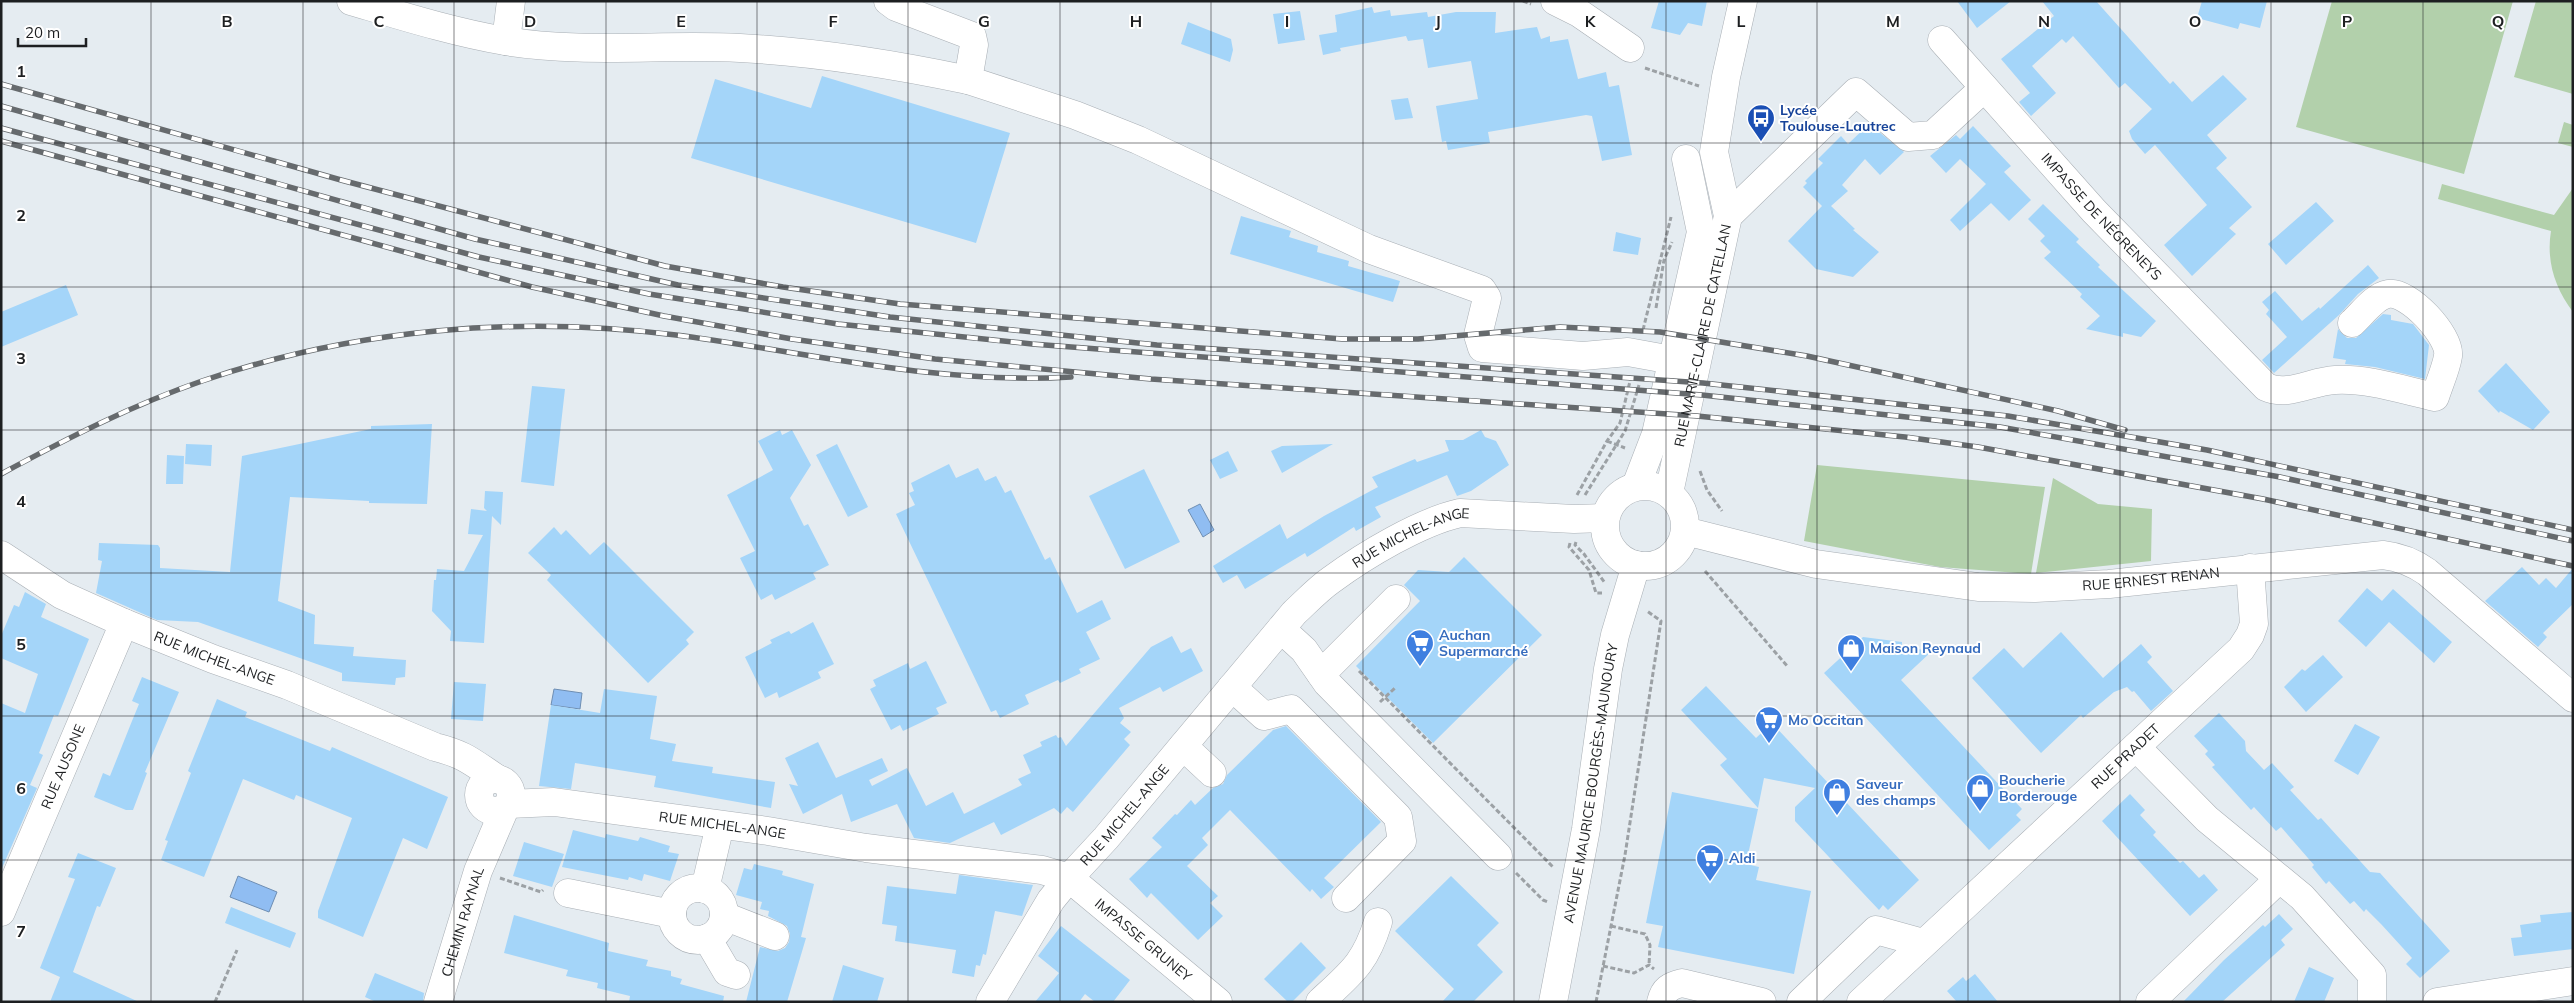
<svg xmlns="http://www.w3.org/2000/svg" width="2574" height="1003" font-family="Mulish,sans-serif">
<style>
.green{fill:#b2d0ab}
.water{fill:#90bdf2;stroke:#6e8eb3}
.building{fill:#a4d5f9}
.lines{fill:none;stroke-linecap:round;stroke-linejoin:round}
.minor-casing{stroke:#a9afb5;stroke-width:29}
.path{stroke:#9ca1a5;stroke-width:3;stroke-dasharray:5 2.5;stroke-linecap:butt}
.minor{stroke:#fff;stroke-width:28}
.rail-casing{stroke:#666a6d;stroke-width:5.5}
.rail{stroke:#fff;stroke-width:4;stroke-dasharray:11;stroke-linecap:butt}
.grid{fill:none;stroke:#1d1f21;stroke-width:1;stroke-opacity:0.55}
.labels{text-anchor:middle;stroke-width:4;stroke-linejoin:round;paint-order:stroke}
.transit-label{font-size:14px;font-weight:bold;fill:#164399;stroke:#fff;text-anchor:start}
.street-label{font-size:14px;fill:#1d1f21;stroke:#fff}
.shop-label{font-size:14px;font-weight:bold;fill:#366cbe;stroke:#fff;text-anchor:start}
.grid-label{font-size:16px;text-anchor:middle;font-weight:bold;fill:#1d1f21;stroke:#fff;stroke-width:4;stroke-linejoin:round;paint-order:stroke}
</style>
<rect width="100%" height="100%" fill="#e5ecf1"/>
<!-- green -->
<path class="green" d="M2332 1H2513L2464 174 2296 127Z
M2536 1H2573V94L2514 77Z
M2564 122 2573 125V147L2558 143Z
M2442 184 2554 215 2573 188V312C2555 288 2546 261 2551 231L2438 199Z
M1817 465 2045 487 2031 574 1940 567 1804 541Z
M2053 478 2098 504 2152 509 2151 561 2036 573Z"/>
<!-- water -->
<path class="water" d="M1200 504 1214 530 1203 537 1188 510Z
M554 689 582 693 580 709 551 705Z
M238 876 277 892 269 912 230 897Z"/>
<!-- building -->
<path class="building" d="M1659 1H1707L1702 26 1688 23 1680 35 1651 28Z
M1957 1H2011L1977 28Z
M2042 1H2096L2170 84 2173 81 2192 102 2223 75 2247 99 2207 135 2227 158 2216 168 2252 207 2229 228 2236 234 2192 276 2164 245 2207 205 2155 145 2145 154 2132 139 2129 131 2152 109 2125 83 2119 88 2073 36 2066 43 2062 39 2032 66 2056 93 2031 116 2019 102 2030 93 2001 59 2054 16Z
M2202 1H2267L2260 28 2240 23 2238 29 2197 18Z
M1372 7 1374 13 1390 10 1391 16 1427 12 1428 17 1456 12H1496L1495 33 1537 27 1541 39 1550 36V42L1568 39 1578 79 1606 72 1609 87 1619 85 1632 155 1602 161 1592 116 1586 115 1488 132 1490 143 1448 150 1446 141 1442 142 1436 106 1478 99 1471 61 1428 68 1423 39 1408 41 1406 36 1340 48 1341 51 1323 55 1319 35 1337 32 1335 15Z
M1300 11 1305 40 1278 44 1273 14Z
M1188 22 1231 39 1233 50 1230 62 1181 44Z
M822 76 1010 133 976 243 691 158 715 79 811 108Z
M1408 98 1413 118 1395 120 1391 100Z
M1869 124 1904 152 1880 175 1865 159 1842 185 1848 191 1831 206 1855 229 1853 230 1879 252 1853 277 1816 269 1788 241 1822 206 1803 187 1807 183 1805 181 1823 163 1818 159 1841 136 1848 144Z
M1973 126 2011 166 2004 172 2031 200 2009 221 1991 203 1960 231 1950 220 1986 184 1960 159 1946 173 1930 156 1956 135 1960 139Z
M2316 202 2334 221 2286 265 2268 244Z
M2043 204 2079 239 2076 242 2100 265 2098 267 2156 321 2141 337 2123 333V337L2086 329 2100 316 2080 297 2082 294 2044 258 2051 252 2040 241 2045 236 2028 219Z
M1241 216 1291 231 1289 237 1318 246 1317 252 1349 261 1348 266 1400 281 1393 302 1230 254Z
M1616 232 1641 238 1638 255 1613 251Z
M2368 265 2379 278 2358 294 2339 315 2274 373 2262 360 2287 337 2266 314 2269 310 2262 302 2275 291 2302 321 2319 307 2320 309Z
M66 285 78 315 1 347V312Z
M2383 314 2391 315V320L2413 324 2429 345 2425 379 2375 367 2345 364 2346 360 2333 358 2338 329 2347 338H2356Z
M2506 363 2550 412 2533 430 2500 411 2499 413 2478 391Z
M532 386 565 389 554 486 521 482Z
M432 424 427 504 369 503V501L290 497 278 601 315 615 314 644 354 647 353 656 406 660 405 677 396 678 395 685 342 681V673L198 622 157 620 96 593 102 561 98 560 99 543 158 545 160 548V568L230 572 242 456 371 429V426Z
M780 430 782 435 792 430 811 465 790 498 804 526 808 524 829 565 813 573 816 579 775 600 772 594 761 600 740 558 755 551 727 495 773 470 758 441Z
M1481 430 1485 437 1496 441 1509 465 1471 491 1457 496 1447 475 1375 507 1381 517 1356 531 1354 527 1307 557 1305 553 1245 589 1237 575 1223 583 1213 566 1280 524 1287 539 1324 516 1378 487 1372 477 1415 459 1417 462 1449 451 1445 440H1463Z
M186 444 212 445 211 466 185 464Z
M837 444 868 507 848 517 816 455Z
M1333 444 1282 473 1271 451 1282 446Z
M1228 451 1238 471 1220 479 1210 460Z
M167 455 184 456 183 484H166Z
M949 464 956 478 978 468 985 481 996 476 1005 493 1011 490 1045 560 1050 557 1077 613 1102 600 1111 619 1086 632 1100 659 1079 669 1081 673 1060 683 1058 680 1025 695 1029 704 1000 718 996 710 991 712 896 514 915 505 909 493 914 491 911 483Z
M1144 469 1180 542 1125 569 1089 496Z
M485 491 503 492 501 525 492 516 484 643 450 641 451 631 432 611 434 580H436L437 569 464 571 483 535 468 534 471 509 487 511 484 508Z
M554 527 561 535 566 530 590 555 604 542 694 632 686 640 689 644 648 683 547 580 551 575 528 553Z
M1464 557 1542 635 1433 743 1356 666 1420 601 1404 585 1418 570 1449 572Z
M2522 567 2539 585 2546 578 2556 588 2573 568V604L2543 633 2547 637 2538 647 2485 601Z
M2367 588 2382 601 2393 589 2452 642 2434 663 2389 622 2366 647 2338 621Z
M25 592 46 604 41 617 89 639 58 716 54 715 39 753 43 755 30 785 37 788 2 868 1 703 25 713 38 674 1 658V636L14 605 19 607Z
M813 622 834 664 818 672 821 678 779 698 777 692 765 698 745 657 772 643 770 640 789 631 791 634Z
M2061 632 2103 678 2141 644 2152 657 2147 662 2173 691 2151 711 2134 691 2132 692 2127 687 2114 692 2083 718 2081 715 2041 753 1972 678 2004 648 2023 668Z
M1172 636 1181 653 1191 648 1203 671 1163 692 1160 687 1119 708 1124 718 1120 723 1131 732 1124 739 1130 745 1073 812 1067 807 1061 814 1054 808 1001 835 994 822 950 843 914 838 897 804 851 822 842 794 803 814 789 784 798 786 785 758 818 742 836 778 882 758 888 771 869 780 872 786 907 768 926 806 953 792 964 814 1022 785 1018 779 1031 773 1023 755 1042 746 1040 742 1056 735 1058 738 1061 737 1066 746 1151 647Z
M1863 637 1902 642V647L1932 651 1901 680 2022 809 2016 815 2021 820 1989 850 1824 673Z
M2323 655 2343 677 2306 712 2284 687 2302 669 2305 671Z
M926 661 947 703 936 708 939 714 903 731 900 725 891 730 870 689 876 686 873 680 908 663 910 669Z
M142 677 179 692 145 772 147 773 133 810H126L94 797 103 773 110 776 132 721 139 704 132 701Z
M454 682 486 684 483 721 451 719Z
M1706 686 1756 738 1772 723 1919 880 1888 910 1883 905 1879 910 1795 821V807L1815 788 1764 778 1758 808 1720 765 1727 759 1681 710Z
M604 689 657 696 650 739 676 744 672 761 713 767 712 773 775 782 771 808 654 787 656 776 575 763 571 789 539 786 551 705 600 713Z
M217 699 247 712 245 717 330 751 332 747 448 797 427 849 403 838 363 937 318 918V911L352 818 296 795 294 800 243 779 204 877 161 860 168 841 165 840 191 773 188 771Z
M2219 713 2245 741 2246 751 2264 770 2272 763 2294 787 2290 790 2318 820 2321 818 2370 872 2380 873 2450 951 2420 978 2406 964 2412 958 2381 924 2366 909 2364 912 2354 901 2350 904 2329 881 2326 884 2312 867 2314 865 2281 827 2276 831 2254 807 2251 810 2212 767 2215 765 2205 754 2208 751 2194 736Z
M2355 724 2380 737 2358 775 2334 761Z
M1286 726 1381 822 1324 878 1334 887 1321 899 1312 889 1310 892 1230 810 1202 838 1208 845 1187 866 1218 896 1210 903 1223 916 1198 940 1151 893 1147 898 1129 879 1162 847 1152 838 1175 814 1177 815 1191 800 1195 805 1213 788 1223 784 1227 775 1273 730Z
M1672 792 1758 809 1746 864 1759 867 1756 880 1811 891 1794 974 1658 947 1663 926 1646 923Z
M2130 794 2145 810 2140 815 2156 832 2153 835 2180 863 2183 861 2199 878 2204 874 2218 890 2190 916 2102 821Z
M573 830 605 838 606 834 638 841 640 837 670 846 668 852 679 854 670 881 644 874 642 881 629 877 628 880 562 867Z
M524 842 564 854 552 887 513 876Z
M78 853 116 868 100 907 97 906 73 972 139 1002H50L60 977 40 968 75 879 68 877Z
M754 864 783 871 782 875 814 884 801 937 806 938 787 1002H746L760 947 778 951 785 948 789 942 790 934 787 926 768 916 769 911 760 909 762 902 736 895 744 868 752 870Z
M959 875 1033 885 1022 916 995 911 986 955 983 954 980 966 976 965 974 977 952 973 956 950 895 941 897 926 882 924 887 886 956 894Z
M1451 876 1499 923 1477 945 1503 972 1473 1002H1442L1454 989 1395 931Z
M231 907 296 933 290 948 225 923Z
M2573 912V949L2514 956 2511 938 2522 937 2520 925 2541 922 2540 915Z
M2279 914 2293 929 2281 940 2285 945 2253 974 2222 1002H2183L2224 960 2263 925 2265 927Z
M514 915 609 943 608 951 648 960 646 966 671 971V976L682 979 680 984 724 996 723 1002H629L630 996 597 988 598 983 566 976 568 970 504 953Z
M1061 926 1130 980 1113 1002H1095L1085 994 1079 1002H1035L1059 973 1038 956Z
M1301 942 1326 968 1292 1002H1288L1264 979Z
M843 965 884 978 877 1002H832Z
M2309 967 2334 978 2324 1002H2294Z
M375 973 424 993 423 1002H376L365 997Z
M1975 974 1998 1002H1957L1947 991 1963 977 1966 981Z"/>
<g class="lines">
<!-- minor casing -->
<g class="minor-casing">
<g id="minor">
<path d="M351 1C402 16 453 32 505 41 583 54 662 44 740 48 817 52 892 64 968 80"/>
<path d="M888 1 896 7 972 36 974 45 968 80 1075 115 1138 140 1369 249 1482 290 1487 298 1478 335 1482 348 1583 356 1628 352 1672 360"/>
<path d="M1555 1 1579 13 1630 48"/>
<path id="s1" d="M1942 40 2094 211 2266 387C2288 397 2312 381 2335 380 2367 378 2403 390 2435 397 2439 384 2446 369 2448 356 2451 336 2408 290 2388 294 2375 296 2362 314 2352 323"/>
<path d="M506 41 511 1"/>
<path d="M1728 216 1856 92 1908 137 1933 135 1984 88"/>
<circle cx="1645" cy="526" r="40"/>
<path d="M1636 486 1656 434 1701 232 1686 159"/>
<path id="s2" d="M1669 493 1728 216 1714 152 1726 77 1743 1"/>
<path id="s3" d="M1685 531 1816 564 1978 587 2035 588 2109 584 2383 555C2400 557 2413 562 2427 572L2573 698"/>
<path id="s4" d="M1 555 62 595 124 623 213 659 287 685 435 747C464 754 472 762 496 778"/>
<path d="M1281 629 1304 650 1327 683 1498 856"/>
<path d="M1321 674 1396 599"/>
<path d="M1232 687 1264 716 1291 709 1398 817 1402 841 1346 898"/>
<path d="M1183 746 1212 773"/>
<path d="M2136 747 2207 819 2302 897 2372 975V1002"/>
<circle cx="495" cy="795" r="16"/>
<path id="s5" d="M509 804 554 802 768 831 866 848 1042 870 1069 878 1106 838 1294 613C1306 602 1318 589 1331 580 1365 555 1420 522 1460 513L1574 519 1605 518"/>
<circle cx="698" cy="914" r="26"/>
<path d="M705 889 720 825"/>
<path d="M568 893 672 914"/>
<path id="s6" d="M1 912 124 623"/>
<path d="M724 916 775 936"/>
<path d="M707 938 727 972 736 975"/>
<path id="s7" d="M438 1002 478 871 505 808"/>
<path id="s8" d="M990 1002 1051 900 1069 878 1218 1002"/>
<path d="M1320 1002C1351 973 1365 964 1378 922"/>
<path id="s9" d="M1553 1002 1586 829 1608 669 1615 635 1636 565"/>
<path d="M1661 1002C1664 989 1670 986 1682 983L1762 1002"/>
<path d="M1801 1002 1876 930 1923 943"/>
<path id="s10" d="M1861 1002 2241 649 2250 635 2254 624 2250 568"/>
<path d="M2150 1002 2279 879"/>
<path d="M2437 1002 2573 981"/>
</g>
</g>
<!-- path -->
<path class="path" d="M1523 1 1531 4
M1645 68 1699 86
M1656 308 1664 260 1672 242
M1643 330 1671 217
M1607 441 1625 448
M1700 471 1707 490 1722 511
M1577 495 1607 441 1620 423 1631 377
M1585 495 1625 431 1639 385
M1576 542 1575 545 1584 554 1605 583
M1570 543 1569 547 1589 570 1596 593H1602
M1705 571 1788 667
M1359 671 1553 867
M1380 702 1396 687
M1516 873 1543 900 1548 902
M500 878 541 892 543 890
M1611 926 1645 934 1650 945 1649 965
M1603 966 1634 973 1649 965 1654 969
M215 1002 237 950
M1596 1002 1625 855 1661 621 1647 611"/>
<!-- minor -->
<use href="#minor" class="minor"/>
<!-- rail casing -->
<g class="rail-casing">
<path id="rail" d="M1 84 341 180 665 266 783 287 900 304 1342 339H1418L1560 327 1660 332 1807 356 2058 411 2125 430
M1 106 475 239 678 285 890 317 1157 345 1703 383 2008 416 2207 450 2573 530
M1 128 479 257 649 294 838 324 1032 344 1702 395 2000 427 2280 477 2573 541
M1 141 532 287 664 316 792 339 935 359 1151 379 1697 416 1905 437 1978 447 2263 499 2573 566
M1 474C66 439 132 405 202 381 354 329 516 315 676 335 807 352 938 385 1071 377"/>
</g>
<!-- rail -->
<use href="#rail" class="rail"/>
</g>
<!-- grid -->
<path class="grid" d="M151 1V1002M303 1V1002M454 1V1002M606 1V1002M757 1V1002M908 1V1002M1060 1V1002M1211 1V1002M1363 1V1002M1514 1V1002M1666 1V1002M1817 1V1002M1968 1V1002M2120 1V1002M2271 1V1002M2423 1V1002M1 143H2573M1 287H2573M1 430H2573M1 573H2573M1 716H2573M1 860H2573"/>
<!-- icons -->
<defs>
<g id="bus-pin" transform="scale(1.4375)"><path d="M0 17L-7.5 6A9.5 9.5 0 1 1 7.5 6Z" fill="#1a4fb4" stroke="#fff"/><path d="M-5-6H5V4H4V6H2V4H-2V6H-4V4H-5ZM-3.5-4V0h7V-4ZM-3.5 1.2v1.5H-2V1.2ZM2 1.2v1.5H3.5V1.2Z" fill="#fff"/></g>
<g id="supermarket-pin" transform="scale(1.4375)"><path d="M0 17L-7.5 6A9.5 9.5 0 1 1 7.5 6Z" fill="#3f7fe0" stroke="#fff"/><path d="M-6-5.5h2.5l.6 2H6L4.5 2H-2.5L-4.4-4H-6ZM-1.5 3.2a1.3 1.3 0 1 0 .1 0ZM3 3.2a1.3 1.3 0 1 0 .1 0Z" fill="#fff"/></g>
<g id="shop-pin" transform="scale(1.4375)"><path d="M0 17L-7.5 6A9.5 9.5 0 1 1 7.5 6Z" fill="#3f7fe0" stroke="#fff"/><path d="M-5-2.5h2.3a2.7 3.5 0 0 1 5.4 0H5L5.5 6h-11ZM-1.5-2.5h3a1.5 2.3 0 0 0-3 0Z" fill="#fff"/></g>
</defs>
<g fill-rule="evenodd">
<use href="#bus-pin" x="1761" y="118"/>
<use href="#supermarket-pin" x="1420" y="643"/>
<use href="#shop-pin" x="1851" y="648"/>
<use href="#supermarket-pin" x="1769" y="720"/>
<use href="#shop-pin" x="1980" y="788"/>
<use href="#shop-pin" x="1837" y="792"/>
<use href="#supermarket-pin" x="1710" y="858"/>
</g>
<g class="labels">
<!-- transit labels -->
<g class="transit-label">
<text x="1780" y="115">Lycée<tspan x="1780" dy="16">Toulouse-Lautrec</tspan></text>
</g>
<!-- street labels -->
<g class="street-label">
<text dy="5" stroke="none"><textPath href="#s1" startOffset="238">IMPASSE DE NÉGRENEYS</textPath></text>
<text dy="5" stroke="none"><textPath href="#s2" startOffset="161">RUE MARIE-CLAIRE DE CATELLAN</textPath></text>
<text dy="5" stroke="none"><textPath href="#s5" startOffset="1055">RUE MICHEL-ANGE</textPath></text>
<text dy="5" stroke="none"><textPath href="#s3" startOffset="472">RUE ERNEST RENAN</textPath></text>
<text dy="5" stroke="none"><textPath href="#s4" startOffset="238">RUE MICHEL-ANGE</textPath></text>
<text dy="5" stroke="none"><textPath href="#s10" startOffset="361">RUE PRADET</textPath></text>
<text dy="5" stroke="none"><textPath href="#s6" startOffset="158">RUE AUSONE</textPath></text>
<text dy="5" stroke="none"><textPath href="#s9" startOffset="222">AVENUE MAURICE BOURGÈS-MAUNOURY</textPath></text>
<text dy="5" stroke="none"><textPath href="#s5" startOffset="650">RUE MICHEL-ANGE</textPath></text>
<text dy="5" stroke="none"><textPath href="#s5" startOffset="215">RUE MICHEL-ANGE</textPath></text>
<text dy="5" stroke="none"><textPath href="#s7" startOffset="84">CHEMIN RAYNAL</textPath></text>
<text dy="5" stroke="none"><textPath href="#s8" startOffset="244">IMPASSE GRUNEY</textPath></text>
</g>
<!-- shop labels -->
<g class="shop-label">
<text x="1439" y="640">Auchan<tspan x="1439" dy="16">Supermarché</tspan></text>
<text x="1870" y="653">Maison Reynaud</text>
<text x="1788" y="725">Mo Occitan</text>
<text x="1999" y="785">Boucherie<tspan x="1999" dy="16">Borderouge</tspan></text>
<text x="1856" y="789">Saveur<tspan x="1856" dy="16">des champs</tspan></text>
<text x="1729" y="863">Aldi</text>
</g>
</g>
<g class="grid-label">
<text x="227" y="27">B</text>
<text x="379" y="27">C</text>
<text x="530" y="27">D</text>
<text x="681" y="27">E</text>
<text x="833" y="27">F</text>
<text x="984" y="27">G</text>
<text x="1136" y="27">H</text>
<text x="1287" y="27">I</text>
<text x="1438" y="27">J</text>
<text x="1590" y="27">K</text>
<text x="1741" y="27">L</text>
<text x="1893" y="27">M</text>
<text x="2044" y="27">N</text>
<text x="2195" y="27">O</text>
<text x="2347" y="27">P</text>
<text x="2498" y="27">Q</text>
<text x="21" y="77">1</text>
<text x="21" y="221">2</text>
<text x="21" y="364">3</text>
<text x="21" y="507">4</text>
<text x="21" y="650">5</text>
<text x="21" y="794">6</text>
<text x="21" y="937">7</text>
</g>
<!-- border -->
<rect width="2574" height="1003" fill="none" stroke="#1d1f21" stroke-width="5"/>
<!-- scale -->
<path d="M18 38v8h68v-8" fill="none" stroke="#1d1f21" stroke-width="2.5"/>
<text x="25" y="38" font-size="15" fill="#1d1f21" stroke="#ffffff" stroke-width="4" paint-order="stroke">20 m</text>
</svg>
